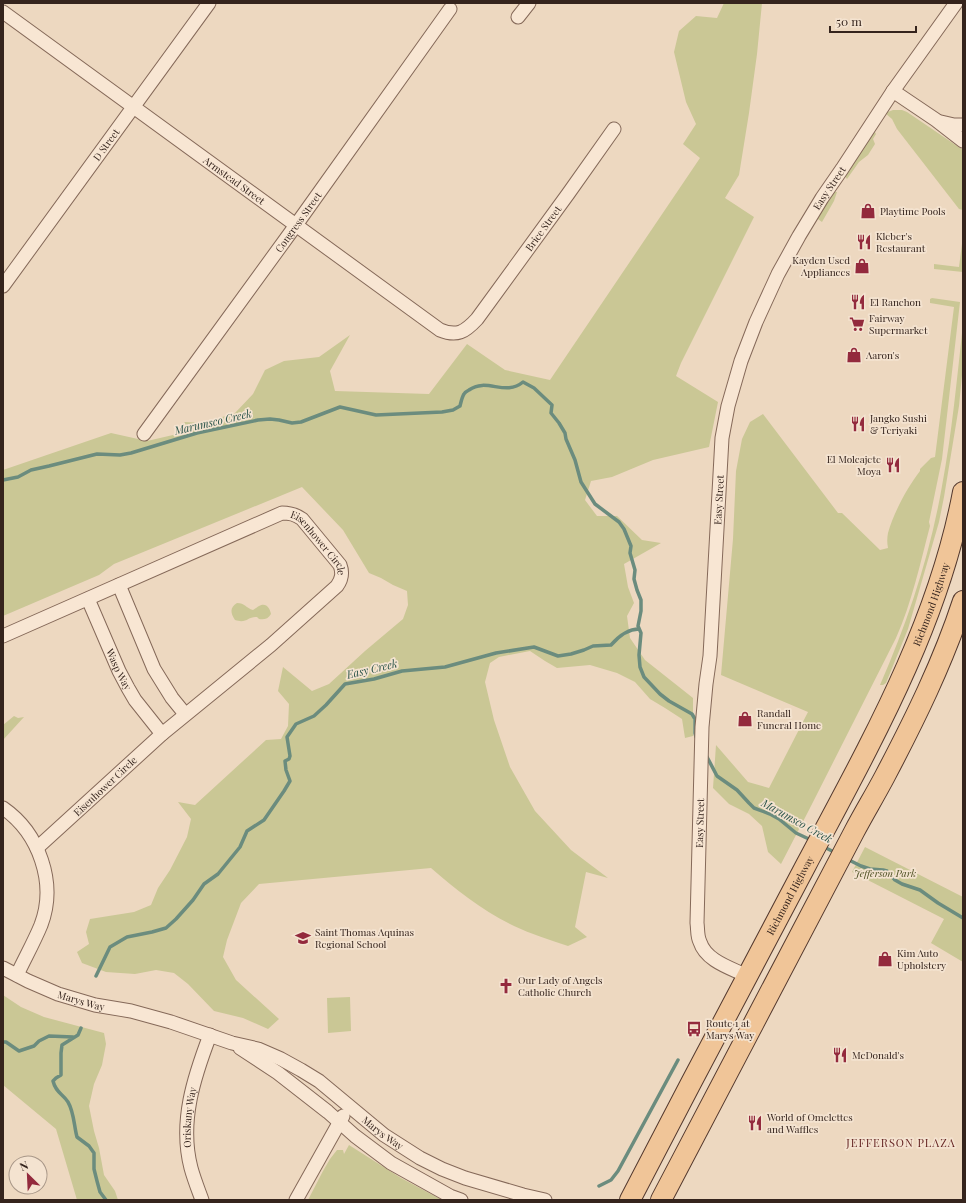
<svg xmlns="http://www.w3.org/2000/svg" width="966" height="1203" font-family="'Playfair Display',serif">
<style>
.green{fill:#cac795}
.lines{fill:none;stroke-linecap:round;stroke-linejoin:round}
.stream{stroke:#6b8c7e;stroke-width:3.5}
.street-casing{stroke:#856959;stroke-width:15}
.primary-casing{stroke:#53382d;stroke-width:22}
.street{stroke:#f8e6d3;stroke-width:13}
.primary{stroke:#f0c598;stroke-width:20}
.labels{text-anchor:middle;stroke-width:3.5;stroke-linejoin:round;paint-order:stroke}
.street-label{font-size:10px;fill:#35241d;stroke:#f4e3d0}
.poi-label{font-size:10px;fill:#35241d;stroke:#f4e3d0;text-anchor:start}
.park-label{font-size:10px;font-style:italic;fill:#4e5124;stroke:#f4e3d0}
.water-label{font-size:11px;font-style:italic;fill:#2c554b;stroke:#f4e3d0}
.neighbourhood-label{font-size:11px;letter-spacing:1px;fill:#611f1d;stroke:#f4e3d0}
</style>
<rect width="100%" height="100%" fill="#edd8c0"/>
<!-- green -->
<path class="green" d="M724 3H762L757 54 749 113 739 175 725 198 754 217 681 363 676 376 718 402 709 447 653 460 612 477 591 481 585 500 597 516H617L642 540 661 543 624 564 628 587 634 603 627 616 630 638 645 660 693 698V736L685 738 682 719 665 708 650 699 635 682 617 673 590 665 557 668 545 661 530 651 499 657 490 663 485 682 494 720 510 767 535 811 571 850 608 878 586 872 575 927 587 937 568 946C550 940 531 934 514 926 483 911 456 890 431 868L259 884 241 903 227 940 223 957 236 980 279 1019 268 1029 243 1018 214 1011 188 984 174 973 156 970 135 974 106 972 82 963 77 952 89 944 86 932 90 919 134 912 151 905 158 888 170 870 187 837 191 819 178 802 195 805 266 740 281 739 288 726 289 704 278 691 283 667 312 691 329 684 365 651 403 619 408 605 407 591 393 585 381 578 369 573 343 530 302 487 114 564 99 575 3 616V470L111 433 147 441 173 435 185 422 203 423 235 413 253 394 265 370 284 361 319 357 350 335 330 371 335 391 429 394 467 344 505 370 550 380 700 158 683 144 696 124 686 102 674 52 679 31 696 16 717 18Z
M893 110H902L907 112 963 150V210L959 209 897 129 892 119 885 113Z
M872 132H875L876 134 873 139 875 144 868 155 859 162 847 179 843 174Z
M832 192H837L834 201 822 222 815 217Z
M963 236V272L934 269V264L959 267Z
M932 298 960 302 942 459 929 522 930 526C920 564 912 602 896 638L810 808 781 864 768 852 762 826 749 814 729 804 713 788 716 745 748 782 769 788 808 712 721 675 733 539 736 471 742 439 750 422 763 414 838 513H842L880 550 888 548C887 543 887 538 888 533 894 512 907 488 920 471V469L931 458 935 457 954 307 930 303V299Z
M963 324V365L959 406 944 497 939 522 908 629 886 683 883 685H880C908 621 930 555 942 486 952 433 957 378 963 324Z
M237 603C245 603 246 608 253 610 255 609 257 607 259 606 266 602 270 608 271 614 268 619 264 620 259 619L257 617C248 616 247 624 235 620 230 613 230 607 237 603Z
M14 716 18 718 24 717 3 740V725Z
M865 847 963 897V962L931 943 944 919 852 872Z
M3 995 21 1007 44 1017 104 1033 106 1044 102 1065 94 1084 89 1106 94 1131 99 1148 104 1175 115 1191 118 1200H77L56 1129 3 1085Z
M350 997 351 1031 328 1033 327 998Z
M349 1145 401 1178 442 1200H308L323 1171 330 1159 337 1150H343L344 1154Z"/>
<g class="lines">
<!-- stream -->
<path class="stream" d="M3 480 18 477 31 470 49 466 97 454 120 455 131 453 197 433 258 420 270 419 279 420 292 423 301 422 340 407 376 415 442 412 453 410 460 406C461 402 462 397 464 394 465 392 467 391 469 390 487 377 505 397 523 382L534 388 552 405 551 413 559 423 565 433 566 439 575 460 581 482 595 504 619 522 624 529 631 546 630 553 635 570 634 579 637 590 641 600V611L638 626 641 633 639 655 640 667 644 677 660 694 669 701 692 714 695 719V733L696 737
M706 755 717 776 737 790 749 803 754 808 770 814 779 819 796 833 811 840
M822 846 836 853
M847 859 861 866 870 869 883 870 887 871 895 880 902 884 920 890 938 903 963 918
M96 976 110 947 127 937 152 932 166 928 176 919 193 900 204 884 218 874 240 847 247 831 264 820 284 791 290 781 286 770 285 761 289 759 290 756 287 737 296 724 314 716 326 705 345 684 374 679 402 671 445 667 496 653 534 647 558 656 571 654 584 650 593 646 611 645C618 637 627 629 639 629
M81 1028 78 1035 62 1045 61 1053V1075L56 1078 53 1081C56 1093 62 1093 68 1102 74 1112 74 1126 77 1137L89 1146 94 1153V1169L97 1181 100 1192 106 1200
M3 1042H6L19 1051 34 1046 39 1041 49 1036 73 1037
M599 1186 611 1180 618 1171 678 1060"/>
<!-- street casing -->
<g class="street-casing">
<g id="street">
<path id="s1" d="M3 12 440 330C457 337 465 332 477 319L568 194 614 129"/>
<path d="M518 17 529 3"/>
<path d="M893 91 936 120 963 141"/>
<path d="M941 122 954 125H963"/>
<path id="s2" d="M3 286 209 3"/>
<path id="s3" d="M144 434 296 225 450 9"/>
<path d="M119 585 154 669 172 698 185 714"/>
<path id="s4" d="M88 599 119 671 128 688 135 700 162 734"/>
<path id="s5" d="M3 636 282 513C290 513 295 514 302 519L340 565C343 573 342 579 337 586L271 645 162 734 37 848"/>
<path d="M3 808C39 833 57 883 41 925 34 942 25 958 17 975"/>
<path id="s6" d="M3 968 28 981 58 994 95 1005 131 1011 171 1022 232 1043 258 1049 281 1059 301 1070 319 1081 384 1135 420 1158 442 1169 465 1178 523 1195 545 1200"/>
<path id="s7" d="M747 976C731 968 706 961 700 942 697 936 698 930 697 923L702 727 706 684 710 656 722 438 728 406 741 361 756 322 778 274 799 236 822 198 842 169 893 91 956 3"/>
<path d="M240 1048 278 1073 328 1112 355 1136 391 1163 450 1196 461 1200"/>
<path id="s8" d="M202 1200C198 1189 194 1179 191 1168 179 1122 194 1077 210 1035"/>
<path d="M296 1200 343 1116"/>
</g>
</g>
<!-- primary casing -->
<g class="primary-casing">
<g id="primary">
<path id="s9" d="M630 1200C688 1088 747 976 806 865 869 746 938 626 963 492"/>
<path d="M661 1200C726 1078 790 955 854 832 864 813 875 795 885 776 915 719 943 662 963 601"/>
</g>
</g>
<!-- street -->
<use href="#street" class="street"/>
<!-- primary -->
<use href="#primary" class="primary"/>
</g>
<!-- icons -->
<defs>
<g id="shop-bare" transform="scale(1.2)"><path d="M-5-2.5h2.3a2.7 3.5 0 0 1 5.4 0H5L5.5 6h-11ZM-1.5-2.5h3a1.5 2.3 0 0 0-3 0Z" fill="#932a3d" stroke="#f4e3d0" stroke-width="2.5" paint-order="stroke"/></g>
<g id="restaurant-bare" transform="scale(1.2)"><path d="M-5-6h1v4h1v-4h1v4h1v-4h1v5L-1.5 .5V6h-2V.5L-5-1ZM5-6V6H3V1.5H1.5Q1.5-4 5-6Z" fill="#932a3d" stroke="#f4e3d0" stroke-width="2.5" paint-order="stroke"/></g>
<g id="supermarket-bare" transform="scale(1.2)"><path d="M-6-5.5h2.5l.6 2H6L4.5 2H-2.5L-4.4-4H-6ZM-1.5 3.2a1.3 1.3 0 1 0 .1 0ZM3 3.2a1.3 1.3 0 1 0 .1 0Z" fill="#932a3d" stroke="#f4e3d0" stroke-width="2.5" paint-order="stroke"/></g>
<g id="school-bare" transform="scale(1.2)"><path d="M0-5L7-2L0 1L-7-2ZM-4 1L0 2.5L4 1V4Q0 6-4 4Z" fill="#932a3d" stroke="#f4e3d0" stroke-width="2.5" paint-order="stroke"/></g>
<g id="church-bare" transform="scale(1.2)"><path d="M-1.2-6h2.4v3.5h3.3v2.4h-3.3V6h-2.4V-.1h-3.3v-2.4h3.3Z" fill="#932a3d" stroke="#f4e3d0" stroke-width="2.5" paint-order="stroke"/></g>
<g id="bus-bare" transform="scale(1.2)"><path d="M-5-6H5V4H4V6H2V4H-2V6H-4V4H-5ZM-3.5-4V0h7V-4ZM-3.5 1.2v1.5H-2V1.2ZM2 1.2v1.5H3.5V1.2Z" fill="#932a3d" stroke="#f4e3d0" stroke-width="2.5" paint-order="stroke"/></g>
</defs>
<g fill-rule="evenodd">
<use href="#shop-bare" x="868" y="211"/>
<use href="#restaurant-bare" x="864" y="242"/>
<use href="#shop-bare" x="862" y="266"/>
<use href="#restaurant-bare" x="858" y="302"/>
<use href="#supermarket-bare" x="857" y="324"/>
<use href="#shop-bare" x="854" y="355"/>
<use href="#restaurant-bare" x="858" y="424"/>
<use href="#restaurant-bare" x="893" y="465"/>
<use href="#shop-bare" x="745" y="719"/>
<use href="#school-bare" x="303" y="938"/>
<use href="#shop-bare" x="885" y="959"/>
<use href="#church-bare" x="506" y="986"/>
<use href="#bus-bare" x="694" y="1029"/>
<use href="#restaurant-bare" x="840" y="1055"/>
<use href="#restaurant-bare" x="755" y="1123"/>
</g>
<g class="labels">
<!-- street labels -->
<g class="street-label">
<text dy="4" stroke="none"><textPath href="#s2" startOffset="175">D Street</textPath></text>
<text dy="4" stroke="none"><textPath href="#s1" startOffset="286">Armstead Street</textPath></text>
<text dy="4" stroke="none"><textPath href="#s7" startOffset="839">Easy Street</textPath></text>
<text dy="4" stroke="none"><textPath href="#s3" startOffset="262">Congress Street</textPath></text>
<text dy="4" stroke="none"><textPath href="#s1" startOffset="695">Brice Street</textPath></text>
<text dy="4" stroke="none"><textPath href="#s7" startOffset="503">Easy Street</textPath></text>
<text dy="4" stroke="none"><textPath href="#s5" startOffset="355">Eisenhower Circle</textPath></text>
<text dy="4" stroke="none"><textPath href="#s9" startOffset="668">Richmond Highway</textPath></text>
<text dy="4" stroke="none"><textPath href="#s4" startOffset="77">Wasp Way</textPath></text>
<text transform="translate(105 786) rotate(-43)" y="4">Eisenhower Circle</text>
<text dy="4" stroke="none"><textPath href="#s7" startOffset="179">Easy Street</textPath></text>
<text dy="4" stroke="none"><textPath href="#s9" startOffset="344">Richmond Highway</textPath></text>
<text dy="4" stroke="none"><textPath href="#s6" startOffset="85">Marys Way</textPath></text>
<text dy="4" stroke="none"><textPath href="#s8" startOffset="85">Oriskany Way</textPath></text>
<text dy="4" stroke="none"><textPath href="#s6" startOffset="420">Marys Way</textPath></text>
</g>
<!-- poi labels -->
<g class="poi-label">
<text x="880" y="215">Playtime Pools</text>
<text x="876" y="240">Kleber's<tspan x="876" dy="12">Restaurant</tspan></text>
<text x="850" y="264" text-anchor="end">Kayden Used<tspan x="850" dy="12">Appliances</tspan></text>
<text x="870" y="306">El Ranchon</text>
<text x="869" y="322">Fairway<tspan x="869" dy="12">Supermarket</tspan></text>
<text x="866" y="359">Aaron's</text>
<text x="870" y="422">Jangko Sushi<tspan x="870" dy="12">&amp; Teriyaki</tspan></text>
<text x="881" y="463" text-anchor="end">El Molcajete<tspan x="881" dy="12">Moya</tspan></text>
<text x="757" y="717">Randall<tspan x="757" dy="12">Funeral Home</tspan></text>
<text x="315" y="936">Saint Thomas Aquinas<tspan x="315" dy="12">Regional School</tspan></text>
<text x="897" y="957">Kim Auto<tspan x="897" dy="12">Upholstery</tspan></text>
<text x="518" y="984">Our Lady of Angels<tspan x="518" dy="12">Catholic Church</tspan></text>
<text x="706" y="1027">Route 1 at<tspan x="706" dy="12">Marys Way</tspan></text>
<text x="852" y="1059">McDonald's</text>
<text x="767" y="1121">World of Omelettes<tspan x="767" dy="12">and Waffles</tspan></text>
</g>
<!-- park labels -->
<g class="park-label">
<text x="885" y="877">Jefferson Park</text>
</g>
<!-- water labels -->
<g class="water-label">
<text transform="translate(213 422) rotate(-13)" y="4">Marumsco Creek</text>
<text transform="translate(372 669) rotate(-13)" y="4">Easy Creek</text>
<text transform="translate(797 821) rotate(29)" y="4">Marumsco Creek</text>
</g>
<!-- neighbourhood labels -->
<g class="neighbourhood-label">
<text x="901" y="1147">JEFFERSON PLAZA</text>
</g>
</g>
<!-- border -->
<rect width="966" height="1203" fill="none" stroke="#35241d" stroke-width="8"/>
<!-- north arrow -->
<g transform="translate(28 1175) rotate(336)"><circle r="19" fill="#f4e3d0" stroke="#a89788"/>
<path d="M0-3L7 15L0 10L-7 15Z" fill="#932a3d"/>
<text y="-6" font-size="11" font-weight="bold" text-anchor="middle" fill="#35241d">N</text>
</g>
<!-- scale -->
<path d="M830 26v6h86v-6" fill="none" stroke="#35241d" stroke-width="2"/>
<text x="836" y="26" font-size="12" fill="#35241d" stroke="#f4e3d0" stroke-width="3" paint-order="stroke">50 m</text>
</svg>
